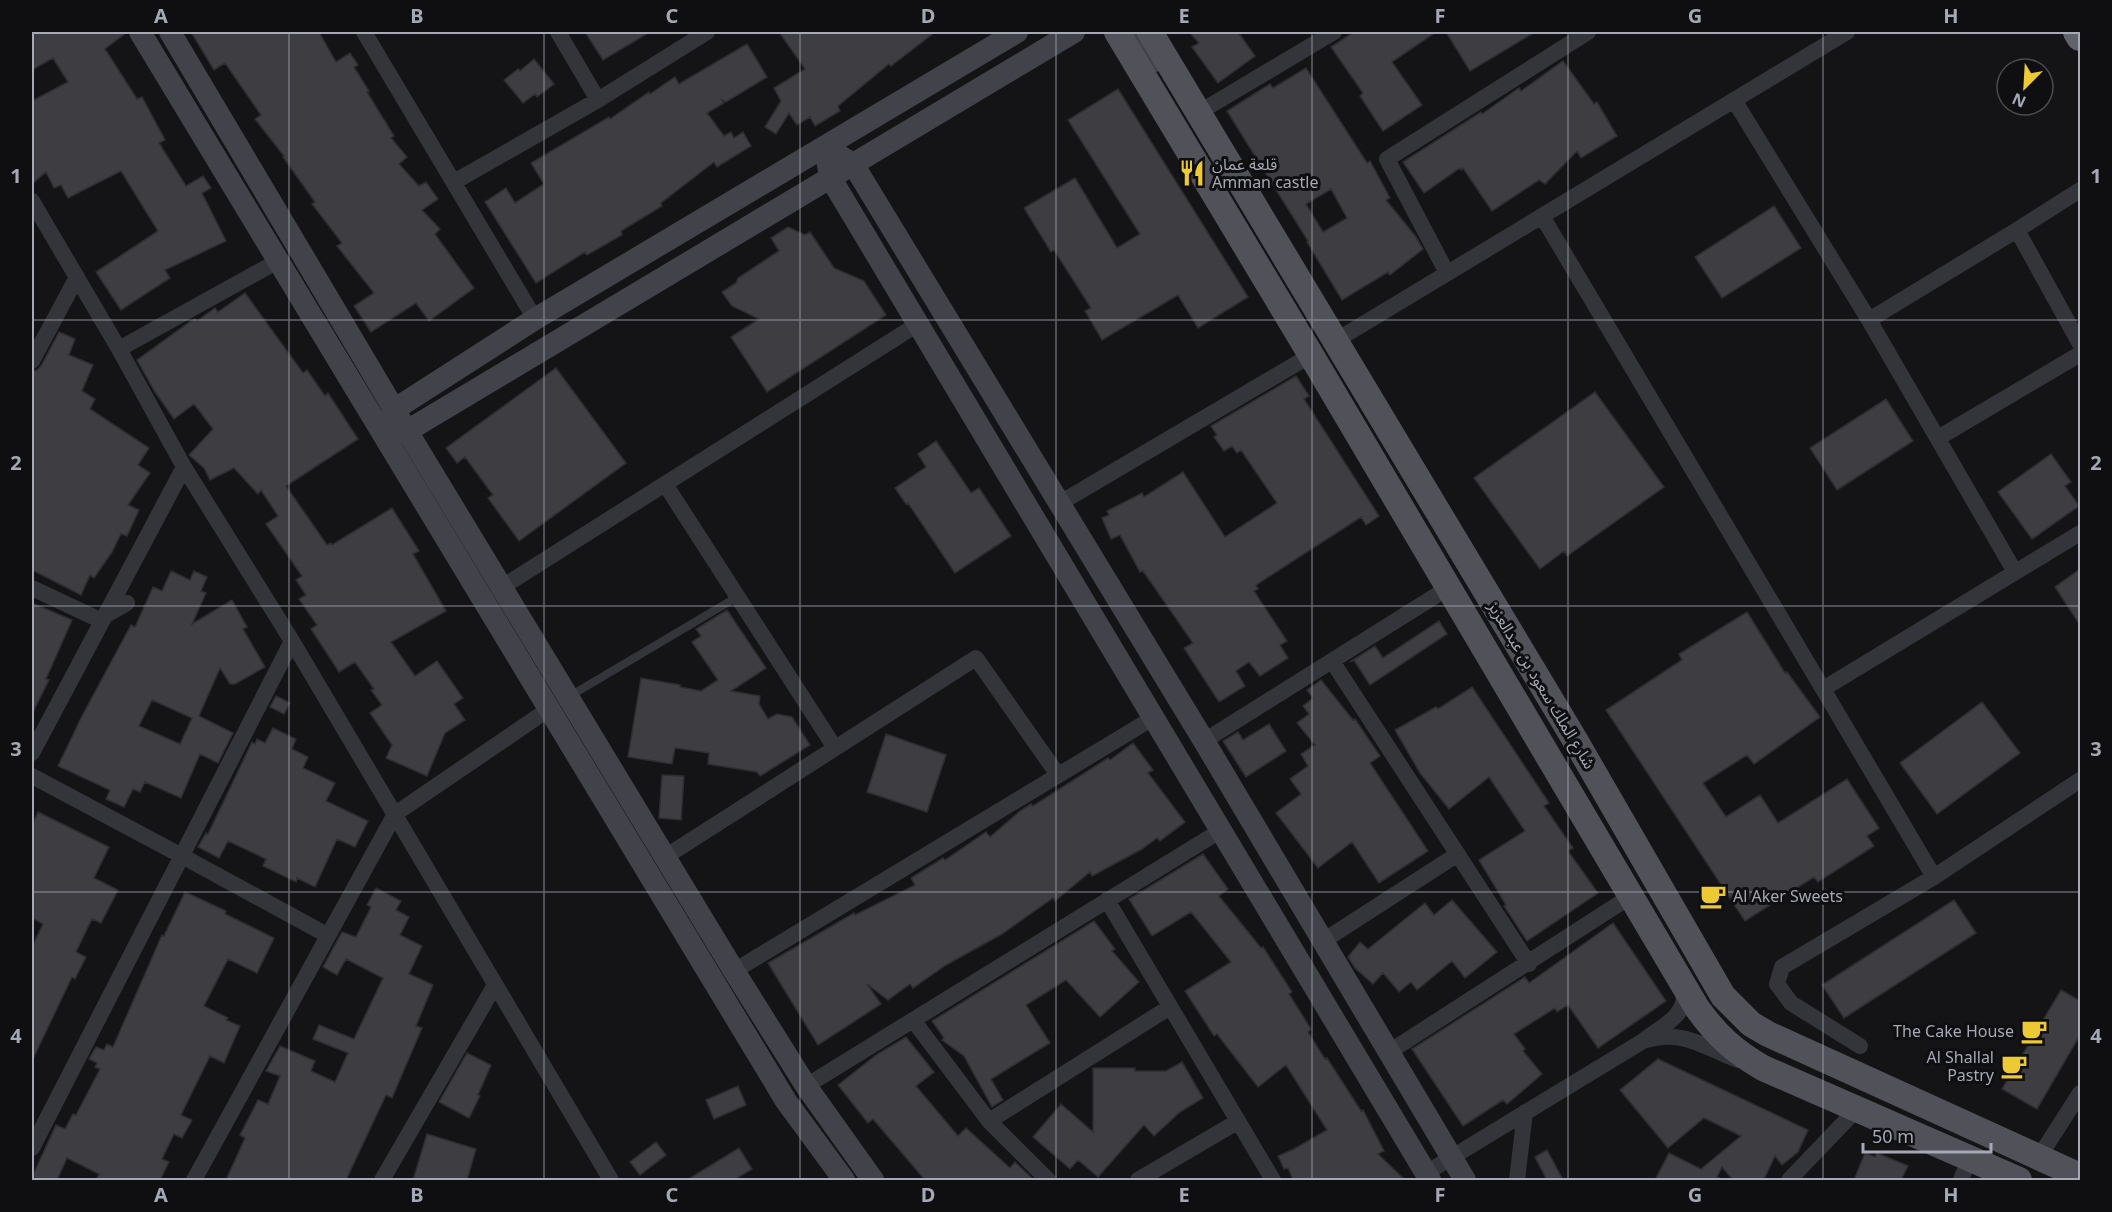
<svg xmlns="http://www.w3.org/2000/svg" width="2112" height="1212" font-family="'Noto Sans','Noto Sans Arabic',sans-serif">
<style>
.building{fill:#3e3d42;stroke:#2e2d31;stroke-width:1.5;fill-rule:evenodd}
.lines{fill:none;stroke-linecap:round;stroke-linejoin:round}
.lane{stroke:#34353a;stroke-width:8}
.street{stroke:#34353a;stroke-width:16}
.secondary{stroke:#42434a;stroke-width:22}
.primary{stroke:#515159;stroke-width:26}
.highway{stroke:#61626b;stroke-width:28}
.grid{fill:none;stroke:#a5a8b5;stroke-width:1.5;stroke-opacity:0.55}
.labels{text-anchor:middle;stroke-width:6;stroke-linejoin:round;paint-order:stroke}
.poi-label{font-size:16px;fill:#a5a8b5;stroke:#0f0e10;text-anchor:start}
.street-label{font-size:16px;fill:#a5a8b5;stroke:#0f0e10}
.neatline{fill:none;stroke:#a5a8b5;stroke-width:2}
.grid-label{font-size:20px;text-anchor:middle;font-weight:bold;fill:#a5a8b5}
</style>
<rect width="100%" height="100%" fill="#141315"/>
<!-- building -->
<path class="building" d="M32 32H127L105 49 137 99 142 97 165 140 159 143 186 186 203 176 211 188 202 193 226 241 165 270 170 278 121 310 96 272 158 231 121 171 68 198 61 185 54 188 46 172 32 184V101L68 82 53 58 32 70Z
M191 32H319L336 62 350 53 358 65 354 67 369 91 367 92 394 136 391 138 407 157 399 164 419 186 426 182 438 199 422 210 440 229 435 234 474 288 429 321 416 303 371 332 354 306 374 293 337 246 342 243 312 204 315 202 283 157 284 156 255 119 261 115 225 63 214 70Z
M585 32H650L603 60Z
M779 32H935L891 66 889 64 838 106 840 111 815 126 810 117 797 125 789 113 776 134 765 127 781 101 774 88 805 69Z
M1189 32H1238L1255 56 1218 83 1192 47 1199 43Z
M1354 32H1436L1392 62 1422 105 1383 131 1360 96 1363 93 1331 47Z
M1446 32H1535L1470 71Z
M747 44 767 77 726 102 722 100 724 103 707 113 724 136 731 132 734 138 743 132 751 146 717 167 714 162 661 203 662 206 621 231 622 235 587 255 585 252 536 283 485 202 506 188 515 203 544 184 531 163 609 117 610 119 649 92 650 94 675 77 679 84Z
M534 59 554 84 537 97 535 94 523 103 504 80 518 69 520 71Z
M1563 61 1594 104 1597 102 1617 136 1581 158 1577 151 1545 184 1539 180 1492 211 1463 168 1461 170 1460 168 1424 193 1403 162 1481 112 1482 114 1519 88 1521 91Z
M1306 68 1367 163 1370 161 1390 198 1386 200 1416 237 1423 249 1390 275 1388 272 1342 300 1307 242 1308 241 1227 111 1270 84 1273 88ZM1331 189 1347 218 1323 232 1306 204Z
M1118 89 1248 297 1198 328 1178 295 1102 340 1085 311 1091 308 1054 250 1051 252 1024 208 1075 178 1117 248 1140 234 1068 120Z
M1774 206 1801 248 1722 298 1695 257Z
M788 227 805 235 810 232 834 268 864 281 886 315 767 392 731 337 759 319 732 306 722 292 736 283 738 278 779 251 771 238Z
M245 293 303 373 307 370 325 396 328 393 358 439 286 486 327 545 331 543 332 545 392 508 419 551 413 554 446 611 391 642 415 676 437 661 463 698 454 704 465 720 445 733 427 776 386 758 392 745 370 713 382 705 371 690 374 689 355 662 339 672 311 629 317 625 299 599 306 595 296 580 302 576 266 524 278 516 261 490 258 494 234 468 210 480 204 468 189 455 213 429 194 404 174 419 155 392 137 360 191 321 195 319 197 321 215 308 218 312Z
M59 332 75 339 69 355 93 365 82 391 95 399 90 409 149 448 138 465 150 473 128 505 139 510 127 536 121 534 112 552 94 578 90 575 81 595 32 570V371L37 370 41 366Z
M556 368 626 463 519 541 488 498 493 495 465 457 457 463 446 448Z
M1296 376 1309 396 1304 399 1379 516 1366 525 1361 517 1256 585 1258 589 1254 591 1287 641 1280 645 1288 658 1260 676 1249 662 1236 671 1245 686 1219 702 1184 648 1193 643 1143 571 1140 572 1120 535 1111 539 1102 518 1109 515 1107 511 1142 493 1144 497 1183 472 1225 537 1277 503 1241 450 1237 453 1232 446 1224 451 1214 437 1217 435 1211 426Z
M1595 392 1664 487 1567 556 1564 551 1540 569 1474 478Z
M1886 399 1913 441 1837 490 1810 448Z
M936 441 971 493 979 488 1011 536 955 573 908 503 906 504 895 488 926 467 918 454Z
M2051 454 2071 482 2065 486 2079 506 2032 539 1998 492Z
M2080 569V625L2055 587Z
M171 571 190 580 194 571 207 577 201 591 206 593 192 624 232 600 247 627 243 629 265 667 235 684H230L220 668 199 716 233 733 218 763 200 754 181 798 145 782 140 792 133 789 124 807 106 799 110 790 58 766 82 716 131 625 135 627 153 587 162 591ZM152 700 192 718 180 744 139 726Z
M32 603 72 620 46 679 49 680 32 714Z
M727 610 766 668 731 691 760 696 759 704 768 719 777 714 792 717 810 745 760 776 757 772 708 764 709 753 675 748 672 764 628 757 641 678 680 685V687L701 691 718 680 692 642 701 636 696 629Z
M1747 612 1785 673 1787 672 1820 717 1754 764 1747 755 1703 783 1726 817 1760 795 1778 823 1847 779 1879 828 1867 836 1874 846 1818 882 1814 877 1745 921 1606 710 1682 660 1679 654Z
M1439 621 1447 634 1370 685 1354 660 1350 662 1375 646 1383 658Z
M1321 680 1353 720 1355 719 1380 756 1370 763 1428 851 1379 883 1352 842 1318 868 1276 813 1301 794 1290 779 1308 766 1301 754 1315 745 1297 723 1309 714 1303 706 1313 698 1307 690Z
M1472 687 1549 803 1544 806 1573 848 1568 851 1598 893 1527 941 1504 906 1506 905 1479 860 1525 831 1489 777 1449 809 1420 773 1395 730 1436 707 1438 709Z
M276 696 290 703 284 714 270 707Z
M1982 702 2020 753 1937 814 1900 763Z
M1269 724 1286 751 1246 777 1223 741 1238 732 1243 740Z
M273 728 296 739 292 749 308 757 303 768 335 783 326 801 368 821 355 847 337 839 315 887 297 878 296 882 263 866 266 859 228 841 219 858 198 847 206 833 208 834 252 742 255 744 257 739 265 743Z
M886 734 946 755 927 812 867 792Z
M1133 743 1153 770 1148 773 1185 822 1160 841 1157 838 1142 849 1092 876 1090 872 1055 901 1053 898 1002 934 946 965 913 988 910 984 888 1000 867 984 881 1004 818 1045 768 963 854 913 855 915 915 885 911 878 943 858 945 860 986 832 990 837 1020 811 1031 804 1033 806 1108 758 1110 760Z
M662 775 684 776 681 820 659 818Z
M38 812 109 847 94 878 118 890 101 923 92 919 76 952 86 957 75 979 72 977 32 1061V947L43 924 32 918V826Z
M1203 854 1228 889 1219 896 1261 948 1263 947 1292 992 1289 994 1311 1029 1308 1032 1325 1059 1327 1058 1361 1111 1363 1110 1384 1151 1378 1154 1405 1180H1293L1288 1168 1284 1169 1278 1156 1294 1149 1327 1130 1286 1065 1258 1087 1217 1034 1214 1036 1185 991 1231 962 1191 912 1152 936 1129 899Z
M376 888 401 901 396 910 409 917 400 935 422 946 409 974 433 985 416 1026 422 1028 392 1098 386 1095 346 1180H226L245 1138 240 1135 258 1100 268 1104 280 1076 266 1071 280 1046 315 1061 311 1071 335 1082 348 1053 313 1039 319 1025 354 1039 383 978 346 959 337 975 323 967 342 932 356 937 371 907 367 905Z
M185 892 226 911 225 914 274 938 257 973 228 959 204 1006 228 1018 226 1020 240 1026 224 1063 210 1056 181 1115 192 1120 182 1138 174 1134 162 1159 169 1162 160 1180H96L99 1174 67 1158 57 1180H39L32 1177 56 1125 65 1129 73 1114 76 1115 100 1069 95 1067 97 1063 89 1059 96 1047 104 1050 107 1044 113 1047 162 935 164 936Z
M1452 900 1497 952 1465 978 1452 961 1417 990 1411 982 1399 992 1383 973 1373 984 1355 968 1348 957 1360 942 1368 949 1425 903 1434 915Z
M1954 900 1976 933 1844 1018 1822 985Z
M1094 921 1115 949 1112 951 1139 982 1100 1017 1066 980 1026 1005 1050 1043 991 1079 1003 1100 992 1107 964 1056 942 1040 944 1038 932 1021Z
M1613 923 1666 1001 1598 1048 1568 1005 1557 1012 1555 1008 1514 1034 1525 1049 1523 1051 1542 1074 1507 1104 1503 1100 1463 1126 1412 1049 1525 977 1529 983Z
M2061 990 2080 1001V1035L2037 1109 2002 1089Z
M906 1037 934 1072 916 1086 958 1136 966 1128 1010 1168 1015 1162 1034 1180H925L873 1119 868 1123 838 1085 876 1055Z
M467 1053 491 1065 478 1095 480 1096 469 1118 439 1102Z
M1658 1059 1808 1130 1798 1152 1782 1165 1775 1156 1765 1177 1761 1180H1733L1722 1167 1717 1177 1724 1180H1655L1669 1153 1701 1169 1741 1136 1704 1118 1668 1148 1620 1090Z
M1182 1062 1203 1098 1180 1112 1154 1136 1144 1125 1098 1177 1078 1160 1070 1169 1033 1137 1061 1104 1093 1132V1068H1135V1071H1166Z
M738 1086 746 1105 714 1119 706 1100Z
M427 1134 476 1149 467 1180H413Z
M656 1142 666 1155 640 1175 630 1162Z
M739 1148 752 1169 734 1180H687Z
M1547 1150 1563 1180H1547L1535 1157Z
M1865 1153 1875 1157 1877 1153 1908 1166 1901 1180H1854Z"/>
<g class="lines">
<!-- lane -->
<path class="lane" d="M570 696 737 597"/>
<!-- street -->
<path class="street" d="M364 32 535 319
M558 32 598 100
M1734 100 1869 320
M1198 113 1334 32
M454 182 598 100 707 32
M32 201 119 349 184 467 292 641 611 1180
M1542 216 1823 689
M2017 230 2080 190
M1447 273 1387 159 1588 32
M1335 341 1847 32
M119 349 278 261
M32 361 77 277
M1938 438 2080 354
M665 484 835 748
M1060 503 1311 355
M2015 572 1869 320 2017 230 2080 344
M502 587 918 324
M32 588 102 621 106 615 127 603
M1332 661 1529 964
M1204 741 1448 588
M32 753 184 467
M32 776 182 856 327 935
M665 857 976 658 1058 775
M1934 877 1823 689 2080 533
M1107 900 1273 1180
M1323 941 1458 854
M734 971 1153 718
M913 1020 989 1121 1048 1180
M1646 1040C1684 1029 1705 1048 1738 1060
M1860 1046 1791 1003 1777 984 1782 967 1934 877 2080 780
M1389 1052 1631 896
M806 1086 1220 831
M989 1121 1170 1007
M32 1148 292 641
M2039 1157 2080 1093
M1426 1173 1643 1041C1663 1025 1690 1016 1683 985
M194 1180 395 814 549 709
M382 1180 495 985
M1138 1180 1237 1122
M1517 1180 1525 1112
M1789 1180 1857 1109
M1961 1180 1969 1159"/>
<!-- secondary -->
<path class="secondary" d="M140 32 786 1101 844 1180
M170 32 407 431 734 971 806 1086 873 1180
M1136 32 1155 61
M825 147 853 164 1204 741 1465 1180
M825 147 830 177 1430 1180
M388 422 395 409 535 319 1017 32
M393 432 407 431 1074 32"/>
<!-- primary -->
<path class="primary" d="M1117 32 1311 355 1697 1008C1717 1036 1734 1051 1763 1068L2019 1180
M1150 32 1575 740 1723 996 1751 1024 1768 1034 2080 1176"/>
<!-- highway -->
<path class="highway" d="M2077 32 2080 37"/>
</g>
<!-- grid -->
<path class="grid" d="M289 32V1180M544 32V1180M800 32V1180M1056 32V1180M1312 32V1180M1568 32V1180M1823 32V1180M32 320H2080M32 606H2080M32 892H2080"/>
<!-- icons -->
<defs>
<g id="restaurant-bare" transform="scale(2.07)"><path d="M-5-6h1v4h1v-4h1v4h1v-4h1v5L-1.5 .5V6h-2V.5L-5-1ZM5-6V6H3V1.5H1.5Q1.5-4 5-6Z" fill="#edc933" stroke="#0f0e10" stroke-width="2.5" paint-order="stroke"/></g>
<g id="cafe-bare" transform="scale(2.07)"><path d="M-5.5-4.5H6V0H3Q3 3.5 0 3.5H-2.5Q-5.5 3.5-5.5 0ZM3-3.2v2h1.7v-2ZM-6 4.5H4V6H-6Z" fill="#edc933" stroke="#0f0e10" stroke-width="2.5" paint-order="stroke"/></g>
</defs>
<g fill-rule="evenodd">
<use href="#restaurant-bare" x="1192" y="173"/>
<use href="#cafe-bare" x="1713" y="896"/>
<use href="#cafe-bare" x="2034" y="1031"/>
<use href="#cafe-bare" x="2014" y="1066"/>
</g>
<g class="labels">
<!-- poi labels -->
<g class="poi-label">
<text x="1212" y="170">قلعة عمان<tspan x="1212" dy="18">Amman castle</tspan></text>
<text x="1733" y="902">Al Aker Sweets</text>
<text x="2014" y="1037" text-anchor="end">The Cake House</text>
<text x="1994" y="1063" text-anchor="end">Al Shallal<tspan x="1994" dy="18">Pastry</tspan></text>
</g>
<!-- street labels -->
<g class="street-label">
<text transform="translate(1542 685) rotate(59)" y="6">شارع الملك سعود بن عبدالعزيز</text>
</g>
</g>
<!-- border -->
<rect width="2112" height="1212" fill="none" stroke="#0f0e10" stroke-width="66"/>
<!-- north arrow -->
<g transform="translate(2025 87) rotate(204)"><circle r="28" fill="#0f0e10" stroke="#4b4c52" stroke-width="1.5"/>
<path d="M0-4.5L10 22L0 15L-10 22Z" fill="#edc933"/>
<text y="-9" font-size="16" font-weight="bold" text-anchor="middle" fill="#a5a8b5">N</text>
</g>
<!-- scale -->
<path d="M1863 1143v9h128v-9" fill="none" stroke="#a5a8b5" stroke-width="3"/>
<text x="1872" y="1143" font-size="18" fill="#a5a8b5" stroke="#0f0e10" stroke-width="4.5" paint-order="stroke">50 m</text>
<rect x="33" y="33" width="2046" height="1146" class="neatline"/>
<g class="grid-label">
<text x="161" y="23">A</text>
<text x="417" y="23">B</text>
<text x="672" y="23">C</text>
<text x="928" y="23">D</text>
<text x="1184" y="23">E</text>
<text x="1440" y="23">F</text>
<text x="1695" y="23">G</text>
<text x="1951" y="23">H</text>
<text x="16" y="183">1</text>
<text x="2096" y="183">1</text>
<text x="16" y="470">2</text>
<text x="2096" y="470">2</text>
<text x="16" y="756">3</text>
<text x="2096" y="756">3</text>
<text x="16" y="1043">4</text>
<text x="2096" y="1043">4</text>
<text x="161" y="1202">A</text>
<text x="417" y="1202">B</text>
<text x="672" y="1202">C</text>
<text x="928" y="1202">D</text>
<text x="1184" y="1202">E</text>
<text x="1440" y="1202">F</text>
<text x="1695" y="1202">G</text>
<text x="1951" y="1202">H</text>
</g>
</svg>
